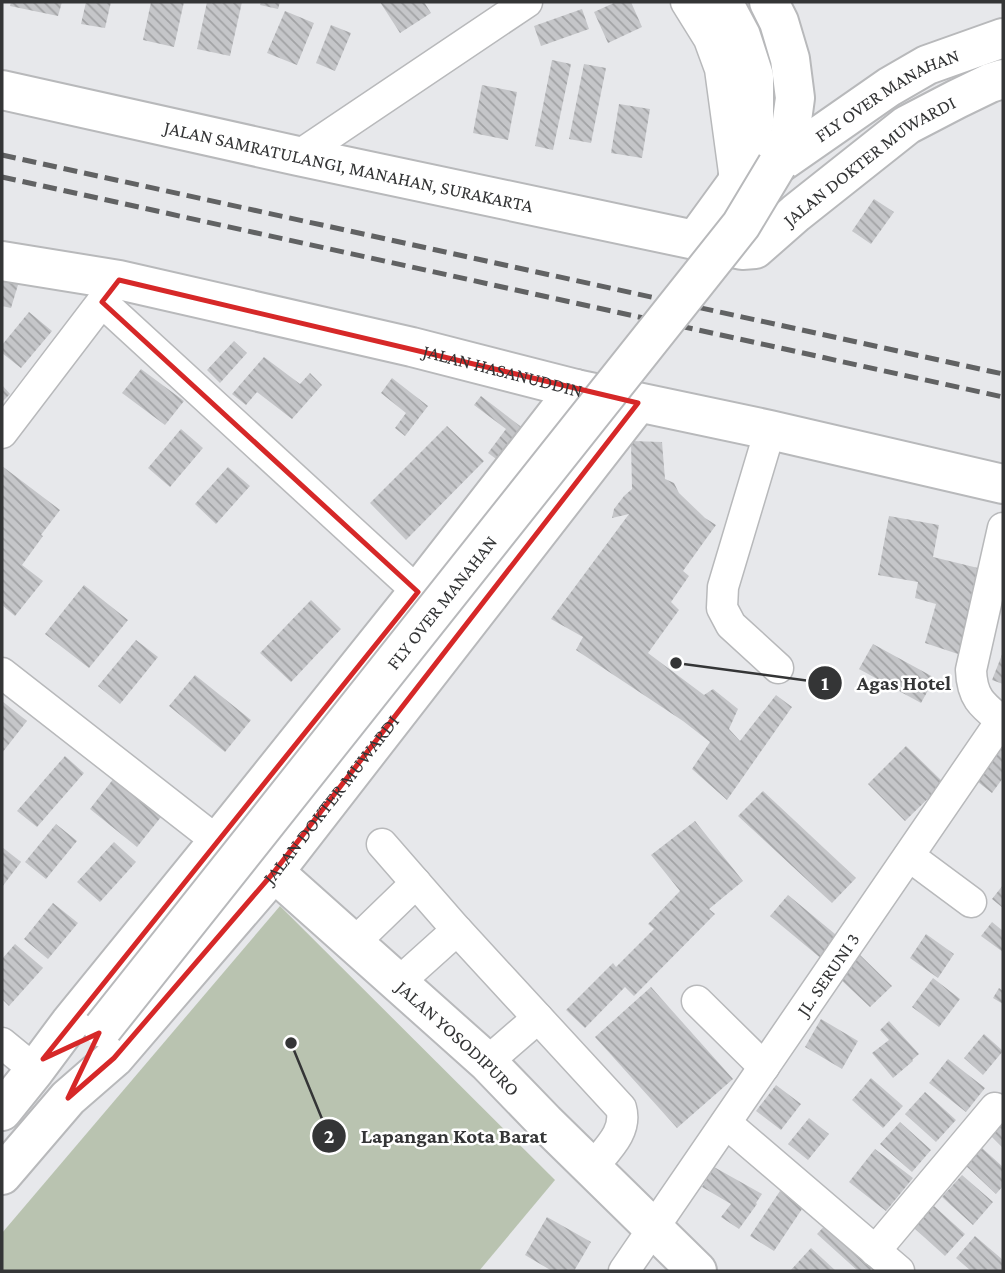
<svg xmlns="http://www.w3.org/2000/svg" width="1005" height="1273" font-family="'Crimson Pro',serif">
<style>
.pitch{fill:#b9c3b0}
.building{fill:url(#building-back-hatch)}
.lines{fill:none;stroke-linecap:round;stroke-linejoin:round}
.minor-casing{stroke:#b8b9bb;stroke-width:33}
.major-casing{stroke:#b8b9bb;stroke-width:42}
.minor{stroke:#fff;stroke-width:30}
.major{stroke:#fff;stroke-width:38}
.rail{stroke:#616263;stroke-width:5;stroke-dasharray:14 7;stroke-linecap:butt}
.major-bridge-casing{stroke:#b8b9bb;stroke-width:42;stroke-linecap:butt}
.major-bridge{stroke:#fff;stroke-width:38}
.marked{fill:none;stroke:#d62828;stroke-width:5;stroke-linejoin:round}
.labels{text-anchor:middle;stroke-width:5;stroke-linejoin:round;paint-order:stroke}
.street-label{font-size:19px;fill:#343536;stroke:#fff}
.leader{fill:none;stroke:#343536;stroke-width:2.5}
.callout-dot{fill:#343536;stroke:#fff;stroke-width:2.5}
.mark-label{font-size:21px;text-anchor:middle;font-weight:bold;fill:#fff}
.callout-label{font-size:21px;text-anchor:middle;font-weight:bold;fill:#343536;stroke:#fff;stroke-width:5;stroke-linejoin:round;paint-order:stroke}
</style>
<defs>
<pattern id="building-back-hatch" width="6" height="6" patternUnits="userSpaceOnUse" patternTransform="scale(1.75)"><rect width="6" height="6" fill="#c5c6c9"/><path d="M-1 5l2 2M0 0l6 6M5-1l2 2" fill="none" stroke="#a1a2a4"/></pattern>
</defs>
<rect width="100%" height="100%" fill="#e7e8eb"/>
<!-- pitch -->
<path class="pitch" d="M280 906 555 1180 479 1271H2V1233Z"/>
<!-- building -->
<path class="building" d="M11 2H62L58 16 10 6Z
M86 2H111L105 28 81 24Z
M151 2H184L174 47 143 40Z
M207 2H242L230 56 197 49Z
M261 2H280L278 9 260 5Z
M380 2H424L431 13 400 33Z
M616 2H631L642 27 608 43 594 12Z
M582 9 589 29 541 46 534 26Z
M285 11 314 23 297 65 267 53Z
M331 25 351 33 335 71 316 63Z
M552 60 571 64 553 150 535 146Z
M584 64 606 68 591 143 569 139Z
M482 85 517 92 508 140 473 133Z
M619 104 650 109 642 158 611 153Z
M874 199 894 212 871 244 852 231Z
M2 269 21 275 11 308 2 306Z
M29 312 52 331 21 368 2 353V345Z
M234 341 247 353 220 383 207 370Z
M264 357 300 384 310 373 322 385 292 419 257 392 246 405 232 394Z
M141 369 184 401 165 425 122 393Z
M392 378 428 406 405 436 395 428 406 413 381 393Z
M2 385 10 394 2 402Z
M481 396 524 429 499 461 488 453 506 429 474 405Z
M447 426 484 461 406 540 370 503Z
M181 429 203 448 170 487 148 468Z
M631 441 662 442 665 479 674 483 679 493 705 518 716 525 683 571 689 576 671 602 679 610 648 653 704 695 713 689 738 709 729 729 740 741 776 695 792 707 727 800 692 769 710 742 683 721 576 650 583 637 551 619 629 514 612 518 614 509 624 496 632 489Z
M2 466 60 510 41 535 43 536 22 565 43 581 15 616 2 605Z
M228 467 250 486 216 524 195 504Z
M889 516 939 525 933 557 978 568 970 601 980 604 964 656 925 643 936 604 915 598 918 582 878 575Z
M84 585 128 620 89 668 45 634Z
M311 600 341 629 291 682 260 653Z
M136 640 158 657 120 704 98 686Z
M873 644 935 678 921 703 859 669Z
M1003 652V684L992 680Z
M195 675 251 720 225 752 169 706Z
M2 701 27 721 2 753Z
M906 746 944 783 905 821 868 784Z
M999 746 1003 749V778L992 793 974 779Z
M65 756 84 773 37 827 17 811Z
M121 769 169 807 137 847 90 809Z
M763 791 856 878 832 903 738 816Z
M695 821 743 881 709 909 715 914 634 996 625 987 585 1028 566 1010 613 963 616 967 654 929 648 924 680 891 651 855Z
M56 824 77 841 46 879 25 862Z
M114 842 136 862 100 902 77 882Z
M2 847 21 862 2 887Z
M1003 885V908L992 899Z
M788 895 841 939 823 960 770 916Z
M53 903 78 923 48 959 24 939Z
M992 922 1003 931V952L981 936Z
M926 934 954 954 938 978 910 958Z
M15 944 43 968 9 1006 2 999V959Z
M859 954 892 986 870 1007 837 976Z
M933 978 960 999 939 1027 912 1007Z
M651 987 733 1079 677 1128 595 1037Z
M999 988 1003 991V1004L993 998Z
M821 1019 858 1041 842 1069 805 1047Z
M889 1021 919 1054 912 1060 913 1061 893 1078 872 1053 889 1040 880 1030Z
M984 1034 1003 1051 983 1075 964 1058Z
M948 1059 985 1088 966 1112 929 1083Z
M871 1078 903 1106 883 1128 852 1100Z
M776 1085 801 1104 781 1130 756 1111Z
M925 1092 956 1120 936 1142 905 1114Z
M809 1118 829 1134 808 1160 788 1144Z
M900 1122 931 1150 912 1172 880 1144Z
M1003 1122V1148L990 1135Z
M981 1147 1003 1167V1186L996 1194 965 1165Z
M875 1149 913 1178 886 1211 849 1182Z
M714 1167 762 1194 756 1203 757 1204 739 1229 721 1217 731 1204 702 1187Z
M962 1175 993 1202 973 1225 942 1197Z
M780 1191 804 1206 774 1251 750 1236Z
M934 1206 965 1234 945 1256 914 1228Z
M547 1217 591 1242 574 1271H552L525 1255Z
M831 1219 878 1262 869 1271H858L817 1234Z
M975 1236 1003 1260V1268L1000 1271H971L956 1258Z
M811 1248 836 1271H790Z"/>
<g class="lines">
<!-- minor casing -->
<g class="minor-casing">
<g id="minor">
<path d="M686 2 709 39 720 69 735 180"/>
<path d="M298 156 527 2"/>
<path d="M102 302 418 592"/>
<path d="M770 430 723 587 722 608 731 625 778 668"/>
<path d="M2 433 114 286"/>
<path d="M1003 528 971 670C972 698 982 705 1003 722"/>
<path d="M2 673 217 841"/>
<path d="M382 844 457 930 621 1108C628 1132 606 1150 592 1168"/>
<path d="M909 856 971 902"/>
<path d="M354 943 416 883"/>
<path d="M398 983 457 930"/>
<path d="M697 1001 764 1067"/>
<path d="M2 1043 35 1070"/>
<path d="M487 1062 538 1018"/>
<path d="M726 1123 899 1271"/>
<path d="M875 1251 995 1108"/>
<path id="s1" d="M624 1271 1001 721"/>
</g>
</g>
<!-- major casing -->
<g class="major-casing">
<g id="major">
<path d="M769 2 779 22 790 59 795 98 790 135 777 165"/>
<path id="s2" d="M2 90 298 156 742 250 755 249 796 213 907 125 957 99 990 83 1003 79"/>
<path id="s3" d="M777 165 889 87 927 65 1003 38"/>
<path d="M696 239 736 184 754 124V76L741 36 723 2"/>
<path id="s4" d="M2 261 119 280 412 347 576 389 770 430 1003 484"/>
<path id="s5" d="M274 872 487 1062 545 1122 697 1271"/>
<path d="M2 1111 35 1070 70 1023 236 819 418 592 576 389"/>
<path id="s6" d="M2 1175 68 1098 114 1058 274 872 638 403"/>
</g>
</g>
<!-- minor -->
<use href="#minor" class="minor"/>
<!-- major -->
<use href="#major" class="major"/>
<!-- rail -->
<path class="rail" d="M2 155 1003 374
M2 177 1003 397"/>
<!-- major-bridge casing -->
<g class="major-bridge-casing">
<g id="major-bridge">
<path id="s7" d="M103 1028 741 225 777 165"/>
</g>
</g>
<!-- major-bridge -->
<use href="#major-bridge" class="major-bridge"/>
</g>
<!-- marked area -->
<path class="marked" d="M119 280 638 403 274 872 114 1058 68 1098 99 1033 43 1059 418 592 102 302Z"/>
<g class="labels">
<!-- street labels -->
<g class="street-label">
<text dy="7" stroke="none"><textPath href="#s3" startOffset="131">FLY OVER MANAHAN</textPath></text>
<text dy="7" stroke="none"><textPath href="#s2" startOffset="915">JALAN DOKTER MUWARDI</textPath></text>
<text dy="7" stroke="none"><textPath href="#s2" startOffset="355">JALAN SAMRATULANGI, MANAHAN, SURAKARTA</textPath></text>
<text dy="7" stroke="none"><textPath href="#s4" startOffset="513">JALAN HASANUDDIN</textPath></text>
<text dy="7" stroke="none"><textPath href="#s7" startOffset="544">FLY OVER MANAHAN</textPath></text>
<text dy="7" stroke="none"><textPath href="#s6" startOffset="500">JALAN DOKTER MUWARDI</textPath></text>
<text dy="7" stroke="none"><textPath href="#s1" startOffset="360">JL. SERUNI 3</textPath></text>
<text dy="7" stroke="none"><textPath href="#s5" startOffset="248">JALAN YOSODIPURO</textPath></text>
</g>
</g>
<!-- callouts -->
<path class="leader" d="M676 663L825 683M291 1043L329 1136"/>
<g class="callout-dot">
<circle cx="676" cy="663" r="7"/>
<circle cx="291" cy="1043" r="7"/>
<circle cx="825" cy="683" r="18"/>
<circle cx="329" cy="1136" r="18"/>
</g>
<g class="mark-label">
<text x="825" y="690">1</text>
<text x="329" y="1143">2</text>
</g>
<g class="callout-label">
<text x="904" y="690">Agas Hotel</text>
<text x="454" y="1143">Lapangan Kota Barat</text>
</g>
<!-- border -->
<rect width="1005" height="1273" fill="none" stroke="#343536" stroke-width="7"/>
</svg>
